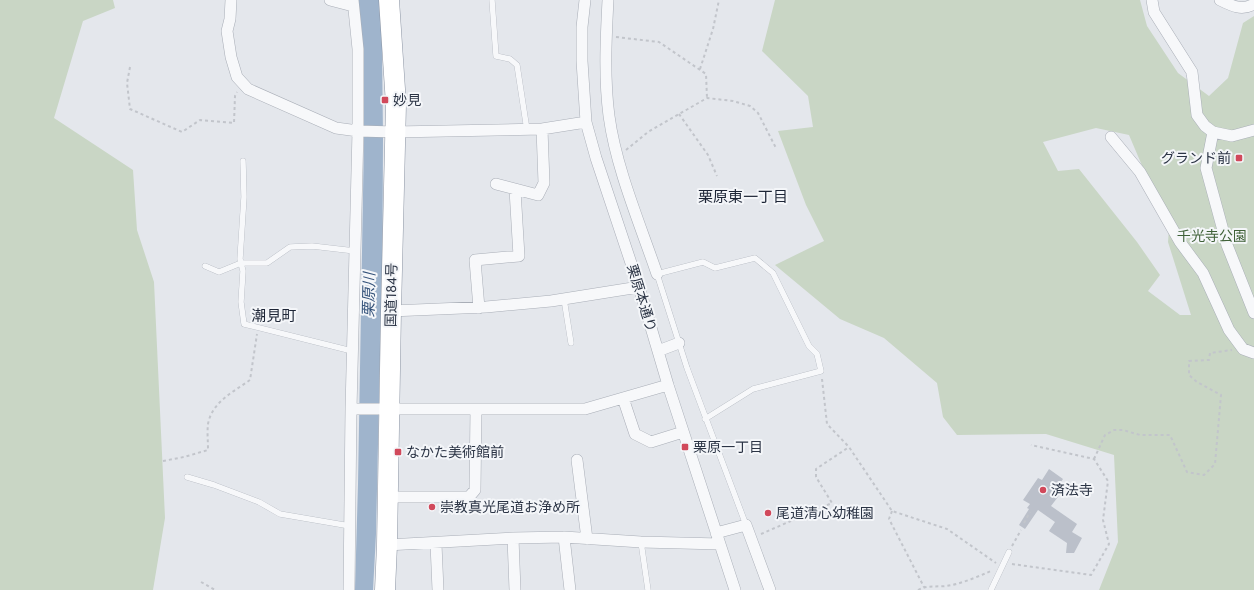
<svg xmlns="http://www.w3.org/2000/svg" width="1254" height="590" font-family="Jost,'Noto Sans JP',sans-serif">
<style>
.green{fill:#c9d6c5;fill-rule:evenodd}
.water{fill:#9fb4cc}
.building{fill:#bbc0ca}
.lines{fill:none;stroke-linecap:round;stroke-linejoin:round}
.lane-casing{stroke:#a9aeb7;stroke-width:6}
.street-casing{stroke:#a9aeb7;stroke-width:12}
.highway-casing{stroke:#8b94a3;stroke-width:21}
.path{stroke:#c2c5cb;stroke-width:2;stroke-dasharray:3 3;stroke-linecap:butt}
.lane{stroke:#f7f8fa;stroke-width:5.5}
.street{stroke:#f7f8fa;stroke-width:11}
.highway{stroke:#fff;stroke-width:20}
.poi-dot{fill:#d1495b;stroke:#f4f6f9;stroke-width:1.5}
.labels{text-anchor:middle;stroke-width:4;stroke-linejoin:round;paint-order:stroke}
.poi-label{font-size:14px;fill:#2b3445;stroke:#f4f6f9;text-anchor:start}
.park-label{font-size:14px;fill:#3f6138;stroke:#f4f6f9}
.street-label{font-size:14px;fill:#2b3445;stroke:#f4f6f9}
.neighbourhood-label{font-size:15px;fill:#1d2536;stroke:#f4f6f9}
.water-label{font-size:15px;font-style:italic;fill:#34527a;stroke:#f4f6f9}
</style>
<rect width="100%" height="100%" fill="#e4e7ec"/>
<!-- green -->
<path class="green" d="M0 0H113L115 8 83 21 54 118 133 170 137 230 154 282 165 518 153 590H0Z
M775 0H1140L1147 26 1178 73 1209 96 1228 78 1243 23 1254 16V590H1099L1118 542 1114 455 1046 434 957 435 943 417 937 383 884 338 840 319 775 265 824 241 806 205 778 131 813 127 808 96 762 51ZM1096 128 1129 135 1169 229 1168 242 1191 315H1180L1148 291 1160 275 1137 242 1079 169 1058 171 1043 142Z"/>
<!-- water -->
<path class="water" d="M358 0H379L383 47H382L383 137 382 354 380 355 376 534 373 590H355L358 484 364 136 362 70Z"/>
<!-- building -->
<path class="building" d="M1049 469 1063 479 1056 490 1061 493 1051 506 1077 524 1072 532 1082 538 1074 553H1066L1067 543 1049 531 1055 522 1038 510 1025 529 1019 525 1029 509 1027 508 1030 504 1023 500 1038 478 1042 480Z"/>
<g class="lines">
<!-- lane casing -->
<g class="lane-casing">
<path id="lane" d="M492 0 496 56 510 59 517 65 527 130
M243 161 244 197 240 259 243 271 241 302 244 324 352 351
M205 266 219 272 241 263H267L290 247 312 246 355 251
M564 299 571 343
M705 419 753 389 821 371 817 354 809 346 773 273 755 258 715 268 703 262 657 274 687 368 746 525
M187 477 214 485 259 502 280 514 350 526
M641 542 648 590
M991 590 1009 552"/>
</g>
<!-- street casing -->
<g class="street-casing">
<path id="street" d="M231 0 230 19 227 31 231 57 237 77 248 89 336 128 358 131 395 132 542 129 586 122
M330 0 353 6
M585 0 582 27V61L586 122 596 158 639 287 668 385 735 590
M608 0C606 38 604 78 609 116 616 168 640 224 657 274
M1152 0 1154 12 1192 72 1197 115 1205 126 1213 132 1232 136 1254 130
M1220 0C1232 6 1242 11 1254 4
M1213 132 1206 168 1227 245 1254 313
M1111 137 1140 172 1180 242 1203 273 1229 330 1243 349 1254 353
M496 184 538 195 544 183 542 129
M479 308 475 260 519 256 515 190
M391 311 486 307 551 301 639 287
M658 351 679 343
M623 398 635 434 651 442 683 432
M351 409H585L668 385
M577 460 587 539
M388 497H469L475 490 476 409
M716 533 746 525 770 590
M564 537 570 590
M513 538 515 590
M436 544 438 590
M387 545 513 538 564 537 641 542 720 544
M349 590 351 409 358 131V49L353 0"/>
</g>
<!-- highway casing -->
<g class="highway-casing">
<path id="highway" d="M385 590 387 545 391 311 396 104 389 0"/>
</g>
<!-- path -->
<path class="path" d="M616 37 659 42 706 74 707 98
M130 67 127 83 130 109 182 132 200 120 234 123 235 96 237 92
M700 69 713 29 719 0
M679 114 708 155 717 176
M626 150 648 132 707 98 733 101 750 106 758 113 776 148
M822 379 827 424 849 447 892 511 947 529 996 563
M1094 459 1105 435 1114 430H1123L1140 435H1170L1187 472 1204 475 1215 464 1221 395 1197 382 1189 375V361L1209 360 1210 353 1232 350
M163 461 184 457 208 450C208 441 207 432 208 424 212 402 233 392 250 380L257 334
M892 511 889 519 924 587
M1024 523 1030 512
M761 534 832 503 816 477V469L849 447
M1012 546 1021 530
M1012 564 1091 575 1109 544 1103 520 1108 481 1094 459 1031 445
M201 582 215 590
M918 590C927 585 936 587 946 586 961 584 977 577 991 571"/>
<!-- lane -->
<use href="#lane" class="lane"/>
<!-- street -->
<use href="#street" class="street"/>
<!-- highway -->
<use href="#highway" class="highway"/>
</g>
<!-- markers -->
<g class="poi-dot">
<rect x="381" y="96" width="8" height="8" rx="2"/>
<rect x="1235" y="154" width="8" height="8" rx="2"/>
<rect x="681" y="443" width="8" height="8" rx="2"/>
<rect x="394" y="448" width="8" height="8" rx="2"/>
<circle cx="1043" cy="490" r="4"/>
<circle cx="432" cy="507" r="4"/>
<circle cx="768" cy="513" r="4"/>
</g>
<g class="labels">
<!-- poi labels -->
<g class="poi-label">
<text x="393" y="105">妙見</text>
<text x="1231" y="163" text-anchor="end">グランド前</text>
<text x="693" y="452">栗原一丁目</text>
<text x="406" y="457">なかた美術館前</text>
<text x="1051" y="495">済法寺</text>
<text x="440" y="512">崇教真光尾道お浄め所</text>
<text x="776" y="518">尾道清心幼稚園</text>
</g>
<!-- park labels -->
<g class="park-label">
<text x="1212" y="241">千光寺公園</text>
</g>
<!-- street labels -->
<g class="street-label">
<text transform="translate(391 295) rotate(-89)" y="5">国道184号</text>
<text transform="translate(642 298) rotate(73)" y="5">栗原本通り</text>
</g>
<!-- neighbourhood labels -->
<g class="neighbourhood-label">
<text x="743" y="202">栗原東一丁目</text>
<text x="274" y="321">潮見町</text>
</g>
<!-- water labels -->
<g class="water-label">
<text transform="translate(369 295) rotate(-89)" y="5">栗原川</text>
</g>
</g>
</svg>
